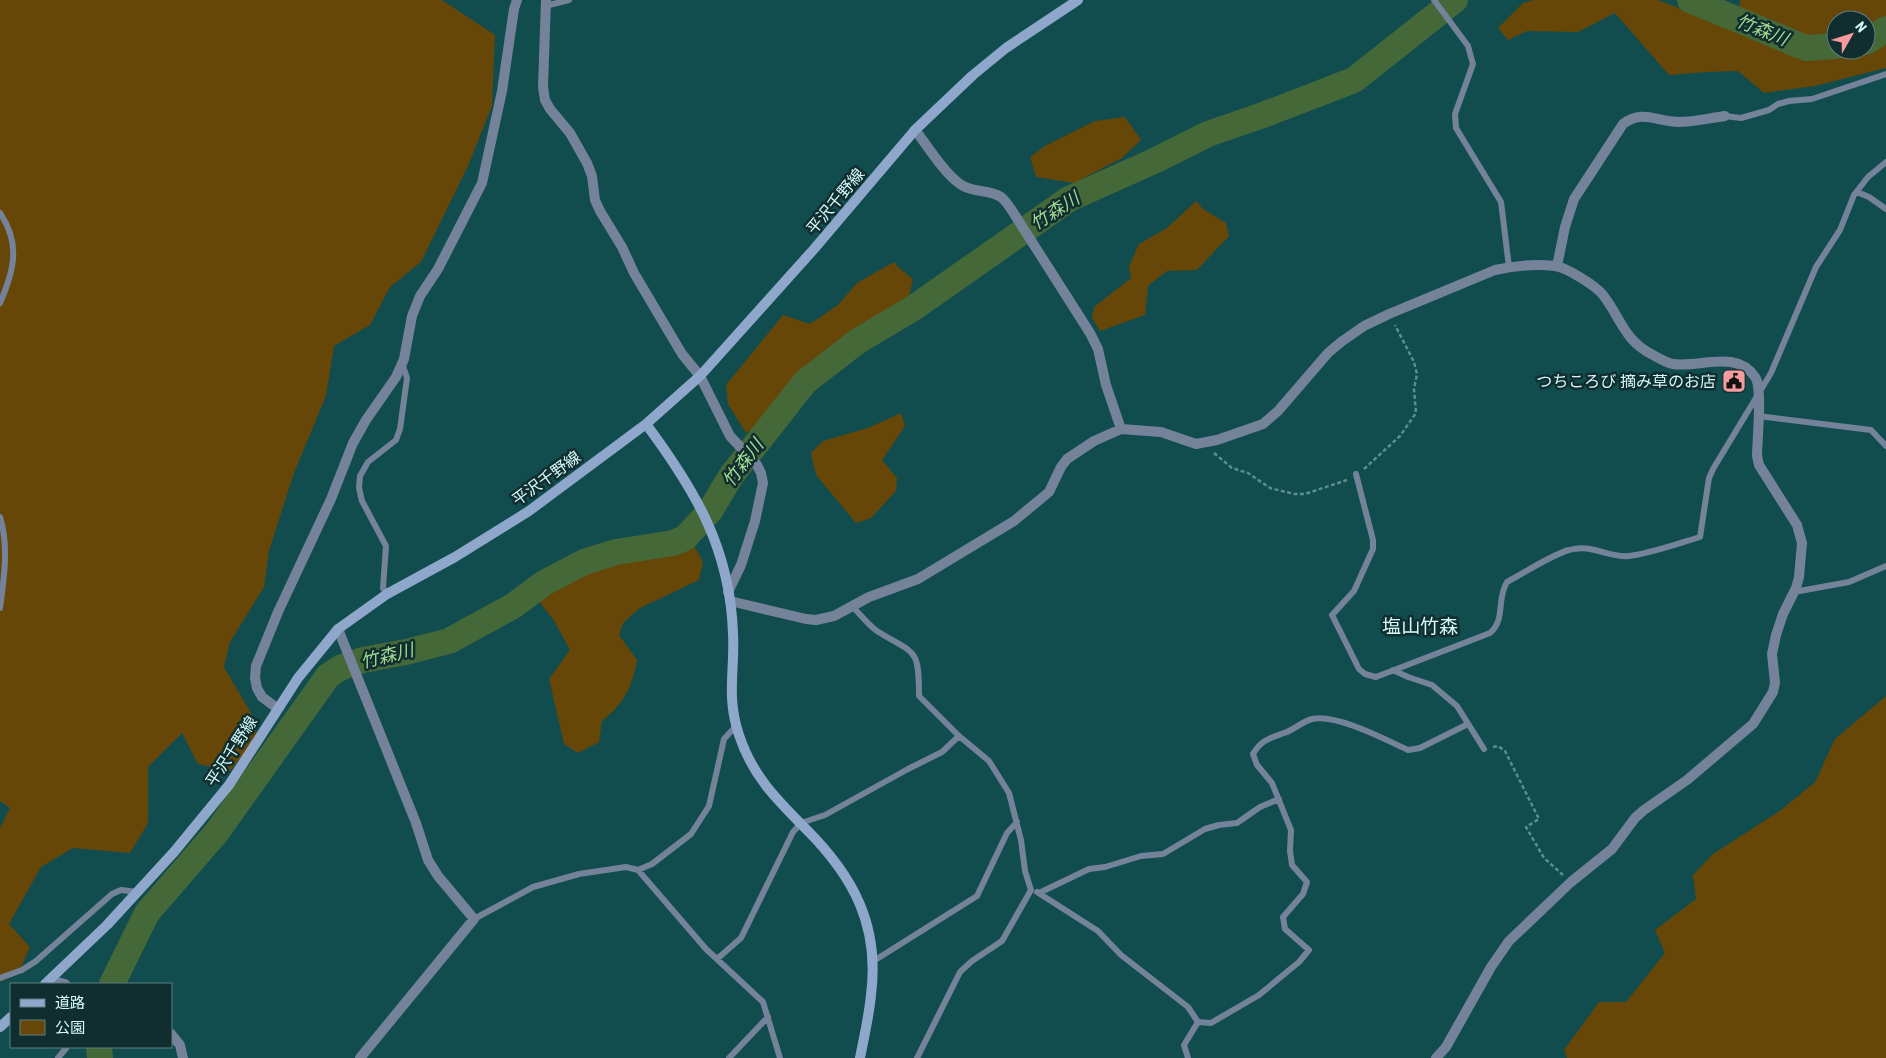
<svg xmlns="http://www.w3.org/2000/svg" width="1886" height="1058" font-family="'Roboto Condensed','Noto Sans JP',sans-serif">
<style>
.green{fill:#664708;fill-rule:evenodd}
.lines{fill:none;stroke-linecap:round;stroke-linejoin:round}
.river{stroke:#446838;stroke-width:26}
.path{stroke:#5c8e8f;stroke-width:2.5;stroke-dasharray:4 2.5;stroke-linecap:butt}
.lane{stroke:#74839a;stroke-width:6}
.street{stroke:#74839a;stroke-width:10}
.secondary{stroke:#8fa7ca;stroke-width:10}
.labels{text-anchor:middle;stroke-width:5;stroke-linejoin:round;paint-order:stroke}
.street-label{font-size:16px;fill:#d6f9f9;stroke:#102e30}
.poi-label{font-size:16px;fill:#d6f9f9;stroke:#102e30;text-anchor:end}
.water-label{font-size:18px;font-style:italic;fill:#a2da91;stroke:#102e30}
.quarter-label{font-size:19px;fill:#d6f9f9;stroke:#102e30}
</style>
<rect width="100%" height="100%" fill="#114c4e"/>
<!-- green -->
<path class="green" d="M0 0H442L495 35 492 106 468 166 421 262 390 287 370 325 334 346 326 396 294 473 269 551 264 587 230 642 224 667 251 713 258 736 230 771 198 764 182 733 148 767V823L130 853 73 848 41 867 9 924 30 947 18 974 0 982V828L10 808 0 801Z
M1534 0H1658L1723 25 1740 4V0H1886V68L1815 86 1764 93 1738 71 1707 72 1669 75 1615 13 1578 32 1527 31 1508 40 1498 28 1523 3ZM1836 20H1866V50H1836Z
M1125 117 1141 140 1122 158 1074 183 1036 177 1030 157 1045 146 1095 121Z
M1196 201 1203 209 1226 223 1229 236 1197 270 1167 271 1148 286 1145 315 1100 331 1092 318 1094 307 1131 278 1129 266 1139 244 1167 228Z
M894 262 899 268 913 279 908 301 837 351 784 396 768 420 746 433 728 404 726 385 783 315 810 324 838 305 857 283Z
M901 413 905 426 882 460 897 478 896 491 871 518 856 523 816 475 811 453 823 441 868 428Z
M695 547 703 562 699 580 640 608 623 623 619 635 637 660C632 687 624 704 602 721L599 742 578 753 564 744 549 679 570 650 553 619 540 603 549 589 589 569 625 558Z
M1886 696V1058H1567L1564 1050 1599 1002H1626L1665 953 1655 930 1696 899 1693 875 1713 854 1781 810 1815 782 1835 739Z"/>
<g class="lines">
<!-- river -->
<path class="river" d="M1690 0 1806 48 1836 46
M1866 42 1886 29
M112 984 147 913 217 832 328 676 340 668 363 660 406 652 449 641 513 606 544 583 584 562 616 552 673 543 685 538 710 511 731 476 805 382 858 341 915 307 1069 199 1154 161 1208 134 1263 115 1354 80 1455 0
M99 1047 100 1058"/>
<!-- path -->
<path class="path" d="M1214 453 1232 468 1248 473 1270 488 1294 494H1305L1347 480
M1364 469 1400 436 1416 413 1414 389 1417 374 1414 362 1395 325
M1493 747 1498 746 1505 751 1539 819 1526 827 1544 858 1563 875"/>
<!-- lane -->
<path class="lane" d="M1434 0 1468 46 1473 64 1455 114 1456 128 1501 202 1509 267
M545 6 569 0
M1725 116 1741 118 1769 110 1778 104 1789 101 1812 99 1886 74
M1857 192 1869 197 1886 209
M0 213C21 244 14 271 0 303
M1758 416 1871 430 1886 446
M1356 474 1373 540V549L1354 591 1332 615 1359 669 1365 674 1376 677 1490 633C1506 619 1496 600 1507 582 1524 573 1551 555 1569 550 1592 543 1607 558 1629 556 1649 554 1680 543 1700 537L1709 478 1713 469 1771 373 1816 267 1840 230 1854 195 1868 177 1886 162
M0 517C9 546 4 578 0 608
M1794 592 1849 582 1886 566
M387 594 383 588 386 546 362 501 359 488 360 476 368 462 396 440 400 429 407 378 402 363
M852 606C860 614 868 625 877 631 915 655 919 646 919 696L959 736 989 761 1009 793 1021 840 1025 871 1031 890 1002 941 972 961 960 972 917 1058
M1393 670 1408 677 1432 685 1457 706 1484 749
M638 870 706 949 763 1002 780 1058
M1037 892 1098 931 1121 955 1188 1007 1198 1022 1184 1045 1188 1058
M1039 893 1089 869 1105 867 1141 856 1163 854 1205 829 1219 825 1237 823 1260 807 1279 799
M474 919 533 887 579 874 626 867 638 870 652 864 691 834 709 806 724 739 736 726
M717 959 741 938 793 832 801 823 825 815 908 769 942 752 959 736
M872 962 977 896 1007 833 1017 822
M0 978 22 970 36 961 112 894 121 890 137 892
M1198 1022 1211 1023 1259 995 1299 962 1309 950 1285 929 1283 917 1303 894 1307 882 1292 865 1290 851 1291 830 1272 783 1257 765 1253 754C1261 740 1270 738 1284 733 1294 730 1301 722 1312 719 1337 714 1384 739 1408 750L1420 748 1468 724
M58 1058 67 1047
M729 1058 768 1017"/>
<!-- street -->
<path class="street" d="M546 0 543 87 545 100 550 109 570 133 587 163 592 176 595 200 600 211 622 247 634 273 682 354 700 376 730 436 757 465 761 473 763 483 755 521 741 565 728 592
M915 130C928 146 943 172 960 184 972 193 988 189 1001 197 1005 200 1008 205 1011 209L1090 333 1098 349 1106 385 1121 429
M1557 266 1565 227 1574 199 1623 124C1643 109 1657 122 1679 122 1694 122 1710 118 1725 116
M730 601 806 619 816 620 834 616 869 597 918 579 1014 521 1049 492 1061 467 1067 459 1094 441 1121 429 1161 432 1196 444 1217 440 1263 424 1278 411 1328 353 1341 342 1364 326 1389 314 1495 270C1513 266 1536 264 1555 266 1566 267 1596 286 1603 295 1621 318 1624 341 1653 355 1659 358 1666 363 1673 364 1700 368 1736 349 1755 377 1763 388 1757 439 1757 456L1759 465 1797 525 1802 543 1799 577 1796 588 1783 614 1776 635 1772 654 1775 683 1773 692 1753 724 1687 780 1644 810 1635 818 1612 849 1571 882 1509 941 1491 967 1446 1047 1436 1058
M338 629 416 823 428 860 438 876 474 919 360 1058
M277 708 262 697 257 688 255 678 256 666 278 612 331 499 353 443 366 420 396 377 404 359 412 316 420 296 438 269 482 183 502 91 514 9 517 0
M50 980 65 984
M171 1034 180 1045 183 1058"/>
<!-- secondary -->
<path class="secondary" d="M646 424C695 490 730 548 733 633 735 672 726 696 739 735 752 775 776 799 806 829 853 876 880 925 871 995 869 1016 864 1037 860 1058
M45 984 107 925 174 852 229 785 298 678 338 629 387 594 455 557 529 511 646 424 700 376 814 249 915 130 973 75 1006 48 1078 0
M0 1027 11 1017"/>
</g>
<!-- icons -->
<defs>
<g id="civic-square" transform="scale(1.25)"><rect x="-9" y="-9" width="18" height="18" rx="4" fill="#f59b9d" stroke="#102e30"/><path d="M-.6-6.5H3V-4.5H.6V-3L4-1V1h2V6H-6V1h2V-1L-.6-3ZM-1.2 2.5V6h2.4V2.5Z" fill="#111"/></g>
</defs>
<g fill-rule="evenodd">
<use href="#civic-square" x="1734" y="381"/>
</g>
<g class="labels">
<!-- street labels -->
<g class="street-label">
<text transform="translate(835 201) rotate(-50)" y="6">平沢千野線</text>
<text transform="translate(546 478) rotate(-36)" y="6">平沢千野線</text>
<text transform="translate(231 751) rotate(-57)" y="6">平沢千野線</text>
</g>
<!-- poi labels -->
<g class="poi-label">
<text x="1716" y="387">つちころび 摘み草のお店</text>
</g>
<!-- water labels -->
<g class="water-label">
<text transform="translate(1762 30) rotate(22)" y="6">竹森川</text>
<text transform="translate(1055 211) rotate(-33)" y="6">竹森川</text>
<text transform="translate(743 463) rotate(-53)" y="6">竹森川</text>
<text transform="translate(387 656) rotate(-14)" y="6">竹森川</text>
</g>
<!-- quarter labels -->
<g class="quarter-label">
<text x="1420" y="633">塩山竹森</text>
</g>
</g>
<!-- legend -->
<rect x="10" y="983" width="162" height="65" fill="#102e30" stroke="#5f7f80"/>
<rect x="20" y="999" width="25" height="8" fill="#8fa7ca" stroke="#5f7f80"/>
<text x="55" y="1008" font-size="15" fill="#d6f9f9">道路</text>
<rect x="20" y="1020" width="25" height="15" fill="#664708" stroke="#5f7f80"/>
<text x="55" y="1033" font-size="15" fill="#d6f9f9">公園</text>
<!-- north arrow -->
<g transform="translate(1851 35) rotate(51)"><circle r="24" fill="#102e30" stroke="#5f7f80"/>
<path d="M0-4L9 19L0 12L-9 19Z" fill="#f59b9d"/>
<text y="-8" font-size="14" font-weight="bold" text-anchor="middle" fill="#d6f9f9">N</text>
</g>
</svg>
